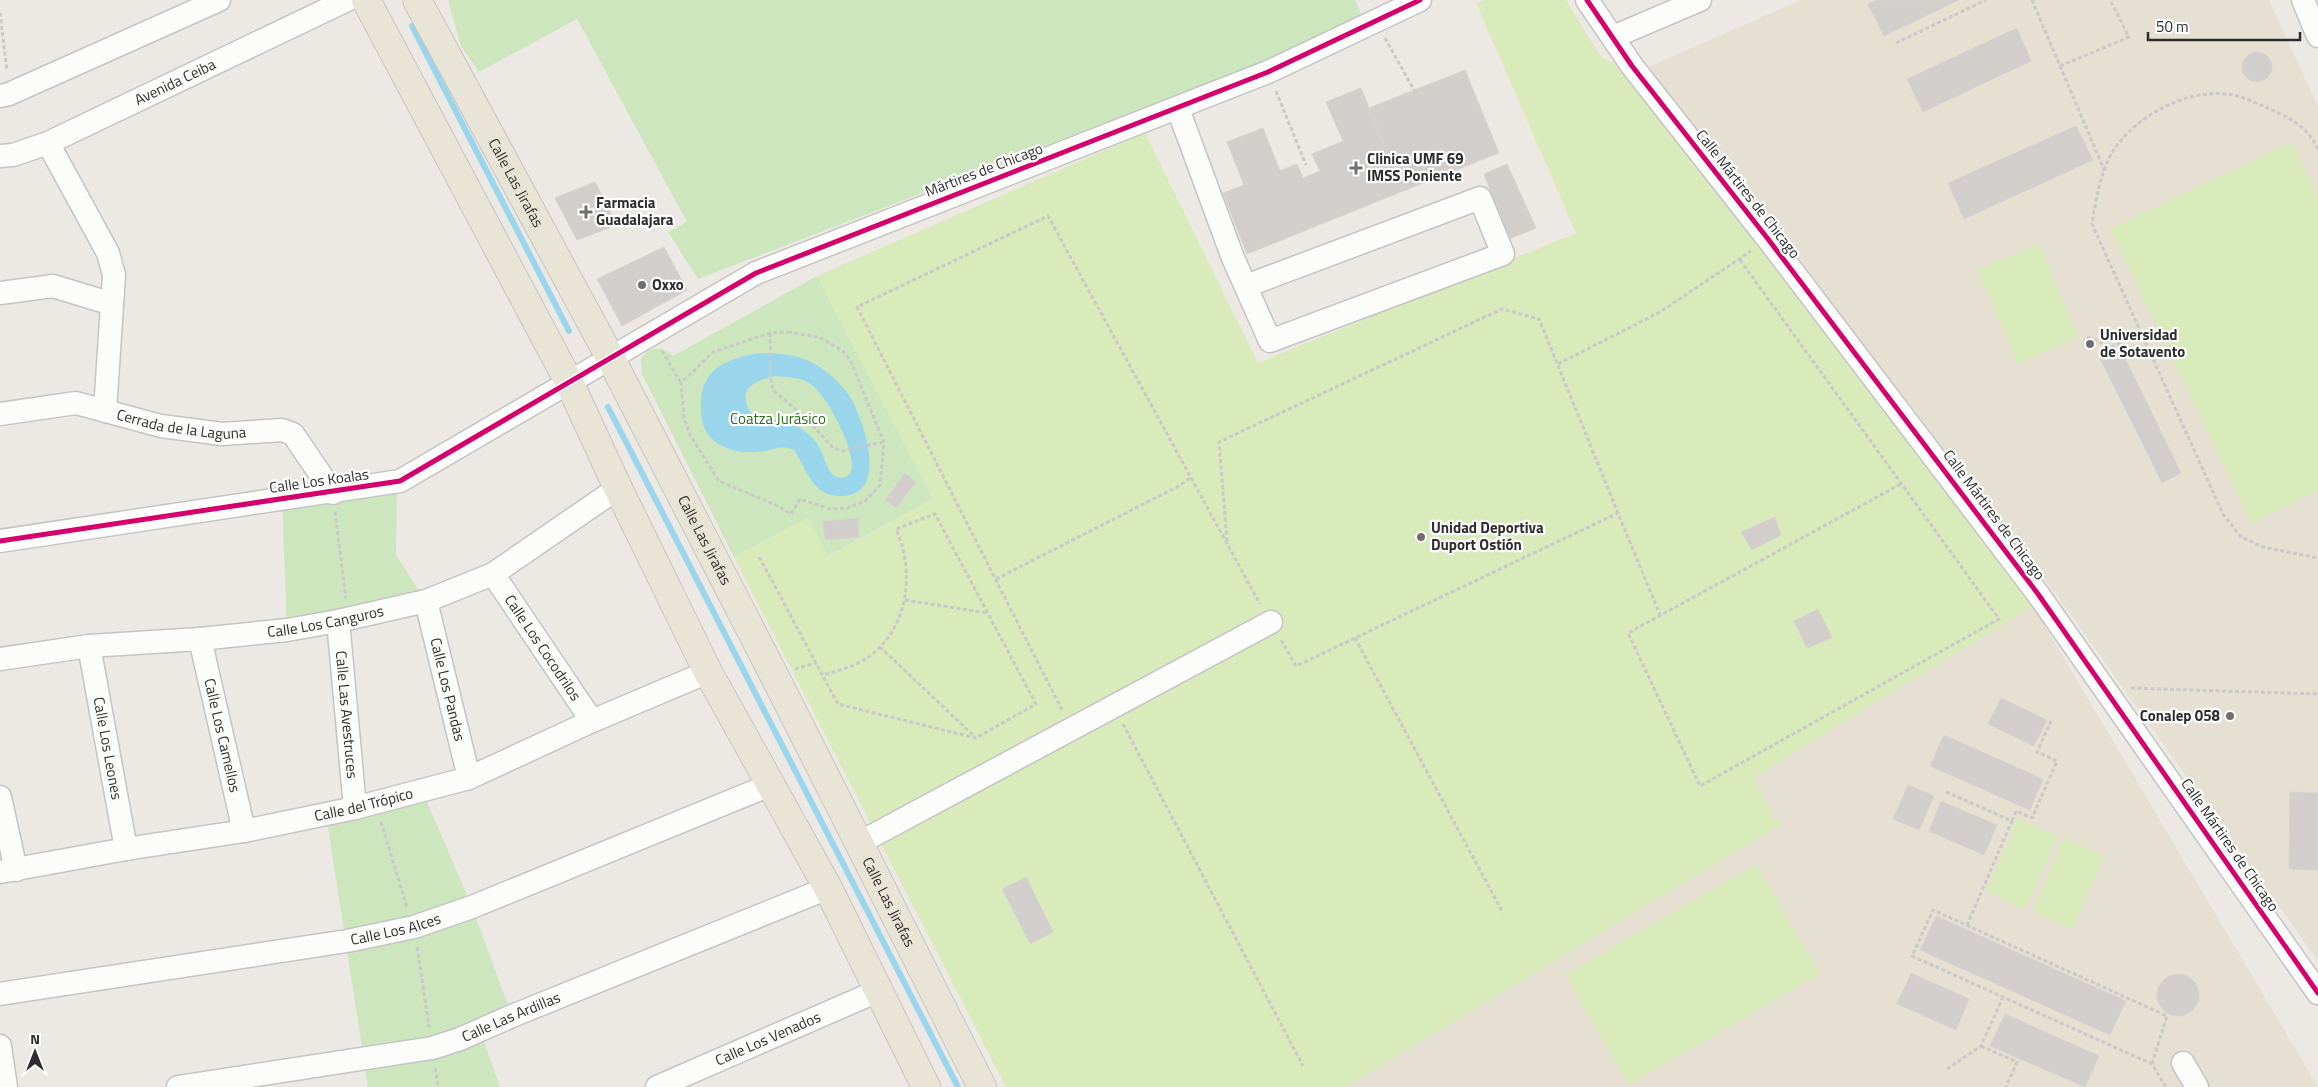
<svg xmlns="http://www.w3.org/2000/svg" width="2318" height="1087" font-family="'Titillium Web',sans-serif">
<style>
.education{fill:#e6e0d3}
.green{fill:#cee6be}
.pitch{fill:#d9eabb}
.water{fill:#99d6ec;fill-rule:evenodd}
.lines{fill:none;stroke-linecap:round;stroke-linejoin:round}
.stream{stroke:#99d6ec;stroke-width:6}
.building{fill:#d1cecb;stroke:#d7d4d0}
.minor-casing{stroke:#c5c4c5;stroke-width:25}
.major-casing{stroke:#c6c5c4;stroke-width:30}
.path{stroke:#c9c9c8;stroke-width:3;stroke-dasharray:4 2.5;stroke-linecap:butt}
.minor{stroke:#fcfcfb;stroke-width:22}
.major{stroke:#e8e4d6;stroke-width:28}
.cycleway-casing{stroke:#fff;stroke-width:8}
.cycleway{stroke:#d6006c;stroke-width:5}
.poi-dot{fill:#706f6e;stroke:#fff;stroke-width:2}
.labels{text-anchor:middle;stroke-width:4.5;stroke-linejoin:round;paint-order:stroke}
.street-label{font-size:15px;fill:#2e2e2e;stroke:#fff}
.poi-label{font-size:15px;font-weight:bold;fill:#2e2e2e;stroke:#fff;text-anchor:start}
.park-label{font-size:15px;fill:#2c6e1b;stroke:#fff}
</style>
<rect width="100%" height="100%" fill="#ece8e4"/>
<!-- education -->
<path class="education" d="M1801 0H2269L2318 106V961L2056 594 1648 67Z
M2033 606 2318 1087H1345L1778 826 1753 778Z"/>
<!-- green -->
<path class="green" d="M448 0H1355L1365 23 698 279 668 232 687 222 577 19 479 72 461 46Z
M817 276 933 499 828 556 808 518 734 557 642 374 641 359C649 345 663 346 673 356Z
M397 482 396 555 426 601 287 630 282 499Z
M422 790 472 907 512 1016 480 1030 500 1087H368L326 814Z"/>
<!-- pitch -->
<path class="pitch" d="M1484 0H1566L1601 57 1621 67 2033 606 1753 778 1779 826 1345 1087H1006L734 557 808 518 829 556 933 499 817 276 1145 133 1258 363 1576 233 1476 3Z
M2292 142 2318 196V491L2251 523 2110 229Z
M2039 244 2079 337 2018 364 1978 270Z
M2018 818 2058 836 2026 909 1986 891Z
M2064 838 2104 856 2072 929 2032 911Z
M1756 864 1820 974 1629 1085 1565 975Z"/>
<!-- water -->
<path class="water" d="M762 353C784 353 806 356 824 370 836 379 848 391 854 404 866 429 888 496 840 496 833 496 825 494 819 489 808 479 802 462 794 450 783 445 776 449 765 451 747 454 724 452 711 438 704 431 701 420 701 410 698 369 728 357 762 353ZM775 376C786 377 800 377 809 383 827 394 852 445 852 465 852 470 850 473 848 476 827 486 826 454 816 442 793 415 779 425 751 413 736 389 754 381 775 376Z"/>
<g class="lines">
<!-- stream -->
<path class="stream" d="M412 26 569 331
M608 407 958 1087"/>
</g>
<!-- building -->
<path class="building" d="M1877 0H1959L1884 36 1868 4Z
M2017 28 2031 61 1923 112 1907 79Z
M2242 67a15 15 0 1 1 30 0a15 15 0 1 1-30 0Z
M1465 70 1499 153 1403 191 1369 108Z
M1361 88 1403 191 1247 254 1223 193 1244 185 1227 142 1263 128 1280 171 1297 164 1303 178 1320 171 1312 154 1343 141 1326 102Z
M2076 126 2093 160 1964 219 1948 183Z
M1507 164 1536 228 1509 239 1484 174Z
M595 182 617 225 577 240 555 198Z
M664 247 687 290 622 326 597 279Z
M2121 350 2181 473 2162 483 2101 360Z
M905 473 916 482 896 508 885 500Z
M1775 517 1781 535 1752 550 1741 532Z
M858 518 859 537 825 540 823 521Z
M1818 609 1832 638 1807 648 1794 621Z
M2001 698 2047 720 2034 746 1988 724Z
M1944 735 2043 779 2030 810 1930 766Z
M1908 785 1934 796 1919 830 1893 819Z
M2290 792 2318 793V870L2289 869Z
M1941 801 1997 825 1984 855 1929 831Z
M1026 877 1053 932 1030 944 1002 889Z
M1936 916 2126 1001 2110 1035 1920 950Z
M1911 973 1969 999 1956 1030 1897 1004Z
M2157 995a21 21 0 1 1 42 0a21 21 0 1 1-42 0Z
M2005 1014 2099 1056 2085 1087 1990 1046Z"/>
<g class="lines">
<!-- minor casing -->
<g class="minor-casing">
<g id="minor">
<path d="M1587 0 1632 66 1768 239 2038 594 2318 993"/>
<path d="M2303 0 2318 36"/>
<path d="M1613 37 1700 0"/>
<path d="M0 96 9 94 219 0"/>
<path d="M1178 109 1233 258 1270 341 1503 254 1480 198 1246 286"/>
<path d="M48 143 108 253 114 275 105 411"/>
<path id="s1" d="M0 156 13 155 48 143 347 0"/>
<path d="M0 293 53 286 112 304"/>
<path id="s2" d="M0 414 76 403 161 426 222 434 282 430 293 434 333 493"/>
<path d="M0 541 400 481 756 273 1268 72 1420 0"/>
<path id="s3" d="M493 574 592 721"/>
<path id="s4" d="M426 601 469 778"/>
<path id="s5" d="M338 621 355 808"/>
<path id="s6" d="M200 639 244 831"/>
<path id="s7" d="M89 646 126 849"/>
<path id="s8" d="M0 659 89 646 200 639 287 630 338 621 426 601 493 574 618 488"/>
<path d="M0 797 16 870"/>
<path d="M859 843 1271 622"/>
<path id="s9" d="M0 872 126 849 244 831 355 808 469 778 592 721 708 672"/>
<path id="s10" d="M0 994 347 941 414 927 472 907 770 785"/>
<path d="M0 1046 6 1087"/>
<path d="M2183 1063 2197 1087"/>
<path id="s11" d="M178 1087 432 1048 460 1039 512 1016 828 888"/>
<path id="s12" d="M657 1087 880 990"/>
</g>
</g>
<!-- major casing -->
<g class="major-casing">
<g id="major">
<path d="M366 0 569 382 618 488 708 672 828 888 926 1087"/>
<path id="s13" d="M417 0 611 359 774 675 982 1087"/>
</g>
</g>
<!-- path -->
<path class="path" d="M2032 0 2105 172
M0 13 7 71
M1385 38 1414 90
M1896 43 1986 0
M2060 66 2129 37 2110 0
M1276 91 1306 165
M2318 149C2307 125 2286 116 2263 106 2255 103 2246 98 2238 96 2193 85 2138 113 2113 151 2100 173 2096 199 2092 224L2223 514 2241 537 2263 547 2318 558
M1740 260 1999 619 1700 786 1628 633 1901 484
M788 332 819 337 843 351 851 362 884 442 880 485 865 501 847 508 830 509 800 499 791 514 776 505 719 481 690 435 684 418 681 383 713 352 770 333Z
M770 333 771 383 774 391 808 420 833 448 843 451 884 442
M2087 337 2112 347 2141 333
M662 351 681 383
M1558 364 1660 312 1751 251
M335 512 346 598
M1227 541 1219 442 1502 309 1539 319 1618 513
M759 557C786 606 811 655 838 704L976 738 1036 704 935 514 896 529C913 566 910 617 880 647 866 663 842 670 822 675
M996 579 1179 486 1190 478
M905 600 987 613
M1355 638 1503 913
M1281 640 1296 666 1618 513 1660 615
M880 647 975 737
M795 669 816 663
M2131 688 2318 694
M1062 710 857 307 1048 216 1260 604
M1123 724 1303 1066
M1946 792 2012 821 1967 925
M2012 821 2016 811 2032 818 2057 761 2037 752 2051 721
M381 822 407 907
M417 947 429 1027
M1981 1046 2017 1062 2006 1087
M2152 1064 2167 1016 1933 910 1912 956 2152 1064 2166 1087
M435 1068 438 1087
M1947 1069 1981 1046 2003 997"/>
<!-- minor -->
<use href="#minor" class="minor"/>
<!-- major -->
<use href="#major" class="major"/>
<!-- cycleway casing -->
<g class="cycleway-casing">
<path id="cycleway" d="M1587 0 1632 66 1768 239 2038 594 2318 993
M0 541 400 481 756 273 1268 72 1420 0"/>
</g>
<!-- cycleway -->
<use href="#cycleway" class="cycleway"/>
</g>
<!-- markers -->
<g class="poi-dot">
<path d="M1353.5 160.5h5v5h5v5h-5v5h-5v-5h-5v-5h5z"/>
<path d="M583.5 204.5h5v5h5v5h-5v5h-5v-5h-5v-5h5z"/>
<circle cx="642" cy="285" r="5"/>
<circle cx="2090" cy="344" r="5"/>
<circle cx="1421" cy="537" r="5"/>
<circle cx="2230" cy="716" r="5"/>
</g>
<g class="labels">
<!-- street labels -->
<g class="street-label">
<text dy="5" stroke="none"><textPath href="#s1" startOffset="191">Avenida Ceiba</textPath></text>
<text transform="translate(984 170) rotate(-21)" y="5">Mártires de Chicago</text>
<text dy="5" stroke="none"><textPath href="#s13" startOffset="208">Calle Las Jirafas</textPath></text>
<text transform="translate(1748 194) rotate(52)" y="5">Calle Mártires de Chicago</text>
<text dy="5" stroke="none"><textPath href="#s2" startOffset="185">Cerrada de la Laguna</textPath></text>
<text transform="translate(319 481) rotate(-8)" y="5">Calle Los Koalas</text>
<text transform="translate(1994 515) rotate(53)" y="5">Calle Mártires de Chicago</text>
<text dy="5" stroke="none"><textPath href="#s13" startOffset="612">Calle Las Jirafas</textPath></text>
<text dy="5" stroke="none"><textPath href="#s8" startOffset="328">Calle Los Canguros</textPath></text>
<text dy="5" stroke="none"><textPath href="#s3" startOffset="89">Calle Los Cocodrilos</textPath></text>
<text dy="5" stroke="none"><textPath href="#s4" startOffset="91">Calle Los Pandas</textPath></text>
<text dy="5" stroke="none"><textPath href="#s5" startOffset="94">Calle Las Avestruces</textPath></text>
<text dy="5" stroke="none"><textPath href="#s6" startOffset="99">Calle Los Camellos</textPath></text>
<text dy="5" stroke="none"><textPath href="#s7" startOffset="104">Calle Los Leones</textPath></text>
<text dy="5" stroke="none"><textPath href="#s9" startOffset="370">Calle del Trópico</textPath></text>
<text transform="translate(2230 845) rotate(55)" y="5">Calle Mártires de Chicago</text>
<text dy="5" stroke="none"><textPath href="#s13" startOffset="1018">Calle Las Jirafas</textPath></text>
<text dy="5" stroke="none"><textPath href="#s10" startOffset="401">Calle Los Alces</textPath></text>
<text dy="5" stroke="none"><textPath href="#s11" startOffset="342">Calle Las Ardillas</textPath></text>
<text dy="5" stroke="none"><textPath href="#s12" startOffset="121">Calle Los Venados</textPath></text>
</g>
<!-- poi labels -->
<g class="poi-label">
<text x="1367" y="164">Clinica UMF 69<tspan x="1367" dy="17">IMSS Poniente</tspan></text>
<text x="596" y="208">Farmacia<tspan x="596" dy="17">Guadalajara</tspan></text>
<text x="652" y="290">Oxxo</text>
<text x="2100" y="340">Universidad<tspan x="2100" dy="17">de Sotavento</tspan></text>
<text x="1431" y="533">Unidad Deportiva<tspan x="1431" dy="17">Duport Ostión</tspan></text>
<text x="2220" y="721" text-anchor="end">Conalep 058</text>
</g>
<!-- park labels -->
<g class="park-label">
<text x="778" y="424">Coatza Jurásico</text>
</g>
</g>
<!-- north arrow -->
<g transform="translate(35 1052)" stroke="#ffffff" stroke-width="4" paint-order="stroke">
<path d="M0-4L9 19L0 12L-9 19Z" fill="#2e2e2e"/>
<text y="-8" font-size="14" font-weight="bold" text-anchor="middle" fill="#2e2e2e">N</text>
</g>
<!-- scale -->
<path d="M2148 32v8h152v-8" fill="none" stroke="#2e2e2e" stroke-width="2.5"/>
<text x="2156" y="32" font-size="15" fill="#2e2e2e" stroke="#ffffff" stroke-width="4" paint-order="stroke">50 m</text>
</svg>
